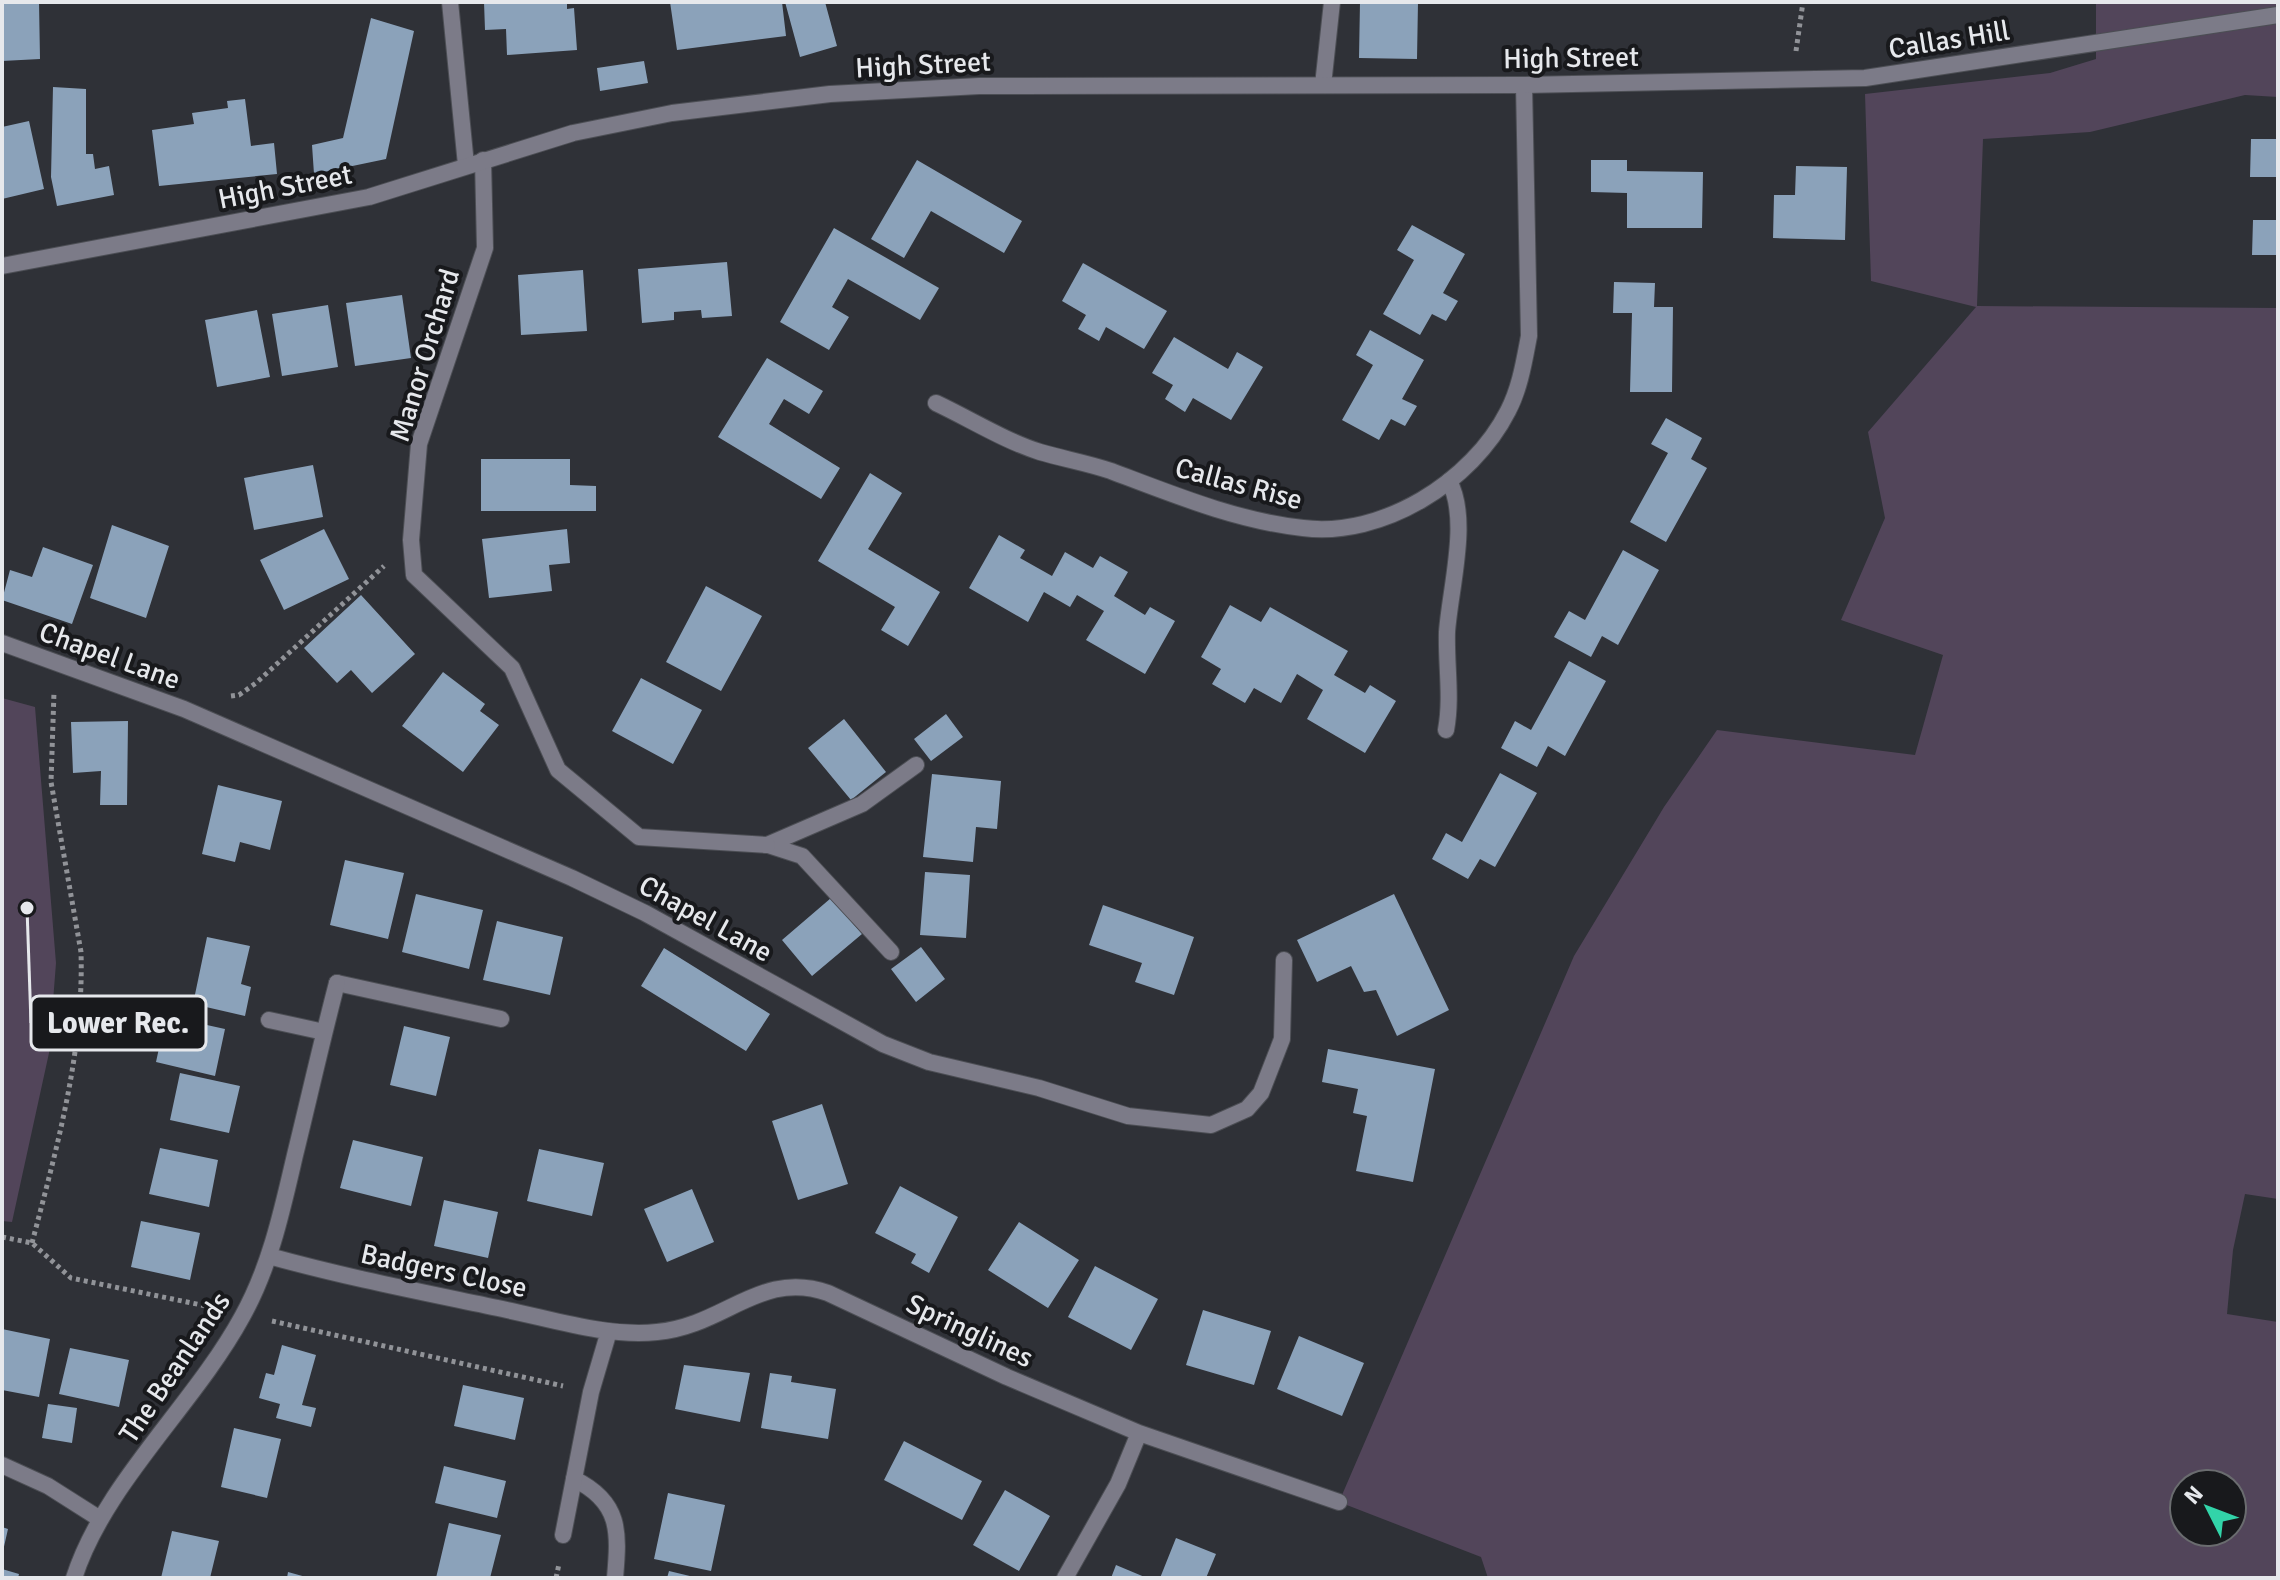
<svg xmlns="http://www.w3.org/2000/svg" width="2280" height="1580" font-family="Signika,sans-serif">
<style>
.green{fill:#52455a;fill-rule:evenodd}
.building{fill:#8ba2ba}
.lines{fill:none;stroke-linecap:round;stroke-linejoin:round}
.service-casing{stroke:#4c4e54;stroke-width:18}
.minor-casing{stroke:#4c4e54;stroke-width:18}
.tertiary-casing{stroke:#4c4e54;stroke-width:18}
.path{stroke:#919398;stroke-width:5;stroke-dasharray:4 4;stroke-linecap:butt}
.service{stroke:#7c7b88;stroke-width:16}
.minor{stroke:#7c7b88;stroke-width:16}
.tertiary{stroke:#7c7b88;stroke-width:16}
.labels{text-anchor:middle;stroke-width:8;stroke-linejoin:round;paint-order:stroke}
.street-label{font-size:28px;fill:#e6e8ec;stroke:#18191c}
.leader{fill:none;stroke:#e6e8ec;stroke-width:3}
.callout-dot{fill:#e6e8ec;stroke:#18191c;stroke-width:3}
.callout{fill:#18191c;stroke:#e6e8ec;stroke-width:3}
.callout-label{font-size:30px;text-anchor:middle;font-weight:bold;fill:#e6e8ec}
</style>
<rect width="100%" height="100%" fill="#2f3137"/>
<!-- green -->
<path class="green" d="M2096 2H2278V97L2245 95 2090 132 1983 139 1977 306 2278 308V1199L2245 1194 2233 1250 2227 1314 2278 1322V1578H1488L1481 1557 1339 1502 1574 956 1664 807 1717 730 1915 755 1943 655 1841 620 1885 518 1868 432 1976 307 1871 281 1865 94 2050 73 2096 59ZM2184 1484H2232V1532H2184Z
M2 698 35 707 56 963 49 1053 12 1222 2 1221Z"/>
<!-- building -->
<path class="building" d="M2 2H39L40 59 2 61Z
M484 2H567V9L574 8 577 50 507 55 506 29 485 30Z
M670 2H782L786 36 677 50Z
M785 2H825L837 46 800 57Z
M1360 2H1418L1417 59 1359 58Z
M371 18 414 31 386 159 314 174 312 145 343 138Z
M644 61 648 83 600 91 597 68Z
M53 87 86 89V154H93L95 169 109 166 114 195 57 206 51 177Z
M245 99 251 146 274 143 277 174 159 186 152 130 194 124 192 113 228 108 227 101Z
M29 121 44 189 2 199V127Z
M2251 139H2278V177H2250Z
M917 160 1022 221 1004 253 931 211 904 258 871 239Z
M1591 160H1627V171L1703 172 1702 228H1627V193L1591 192Z
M1796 166 1847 167 1845 240 1773 238 1774 195H1795Z
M2253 220H2278V255H2252Z
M1412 225 1465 254 1443 293 1458 301 1446 321 1432 314 1420 335 1383 314 1414 260 1397 250Z
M834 228 939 288 920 320 848 279 832 307 849 317 829 350 780 322Z
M727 262 732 316 702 318 701 310 674 312V320L642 323 638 269Z
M1083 263 1167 311 1144 349 1106 327 1099 341 1078 329 1086 315 1062 301Z
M583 270 587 331 521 335 518 275Z
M1614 282 1655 283 1654 307H1673L1672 392H1630L1632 313H1613Z
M402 295 411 358 355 366 346 303Z
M328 305 338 367 282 376 272 314Z
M257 310 270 377 217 387 205 320Z
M1370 330 1424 360 1402 399 1417 406 1405 426 1391 419 1379 440 1342 420 1373 365 1356 355Z
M1174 337 1228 369 1237 352 1263 367 1231 420 1193 398 1185 412 1165 399 1173 385 1152 373Z
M767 358 823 391 809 414 784 399 769 424 840 468 821 499 718 437Z
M1666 418 1702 438 1691 459 1707 468 1666 542 1630 522 1668 453 1651 444Z
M481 459H570V485L596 486V511H481Z
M313 465 323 517 254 530 244 478Z
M870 473 902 493 868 549 940 592 908 646 881 630 895 607 818 561Z
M112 525 169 546 146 618 90 598Z
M324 529 349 579 284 610 260 560Z
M567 529 570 563 549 565 552 591 489 598 482 539Z
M999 535 1025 550 1020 558 1052 576 1065 552 1093 568 1100 556 1128 572 1114 596 1145 615 1150 607 1175 621 1145 674 1086 640 1104 611 1077 595 1070 607 1044 592 1028 622 969 588Z
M43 547 93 565 72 624 2 600 10 570 32 577Z
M1623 550 1659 570 1618 645 1602 636 1591 657 1554 637 1569 611 1585 620Z
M706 586 762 616 721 691 666 662Z
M361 595 415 654 372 693 351 670 337 683 304 648Z
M1230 605 1261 622 1270 607 1348 651 1334 675 1365 693 1370 685 1396 701 1365 753 1307 719 1323 690 1297 674 1281 703 1254 688 1245 703 1212 684 1221 669 1201 657Z
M1569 661 1606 681 1565 756 1548 746 1537 767 1501 748 1515 721 1531 730Z
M443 672 485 704 480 711 499 725 463 772 402 726Z
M641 678 702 710 673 764 612 731Z
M946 714 963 737 931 761 914 739Z
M844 719 886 772 851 800 808 748Z
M128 721 127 805H100L101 771 73 773 71 722Z
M1500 773 1537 793 1495 867 1480 859 1468 879 1432 859 1446 833 1462 842Z
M932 774 1001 781 997 829 976 827 973 862 923 857Z
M218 785 282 801 270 850 240 842 235 862 202 854Z
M345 860 404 873 388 939 330 925Z
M925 872 970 875 966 938 920 935Z
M416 894 483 910 469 969 402 952Z
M1394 894 1449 1010 1397 1036 1376 990 1364 992 1351 966 1317 982 1297 940Z
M831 898 862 934 812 976 782 940Z
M1103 905 1194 937 1174 995 1135 982 1142 963 1089 945Z
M497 921 563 937 550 995 483 980Z
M207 937 250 946 241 984 251 987 245 1016 193 1004Z
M921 947 945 979 916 1002 891 969Z
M664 948 770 1014 746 1051 641 986Z
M166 1016 225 1029 215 1076 156 1062Z
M404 1026 450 1037 436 1096 390 1085Z
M1328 1049 1435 1069 1413 1182 1356 1171 1367 1116 1353 1113 1358 1089 1322 1082Z
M180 1073 240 1086 229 1133 170 1120Z
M822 1104 848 1184 798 1200 772 1121Z
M353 1140 423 1157 411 1206 340 1188Z
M160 1148 218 1160 209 1207 149 1194Z
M539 1149 604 1163 592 1216 527 1201Z
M900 1186 958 1217 929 1273 911 1263 916 1254 875 1233Z
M692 1189 714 1242 667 1262 644 1209Z
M444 1200 498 1212 488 1258 434 1246Z
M141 1221 200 1233 190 1280 131 1267Z
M1019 1222 1079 1260 1048 1308 988 1270Z
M1095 1266 1158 1299 1131 1350 1068 1317Z
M1203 1310 1271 1331 1254 1385 1186 1365Z
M2 1329 50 1339 39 1397 2 1390Z
M1299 1336 1364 1363 1342 1416 1277 1389Z
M282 1345 316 1355 302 1405 316 1408 311 1427 276 1418 280 1404 259 1398 266 1373 274 1375Z
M70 1348 129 1360 119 1407 59 1394Z
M684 1365 750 1373 740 1422 675 1409Z
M770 1373 792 1376 791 1382 836 1389 828 1439 761 1428Z
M463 1385 524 1398 515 1440 454 1426Z
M48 1404 77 1408 72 1443 42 1438Z
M234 1428 281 1439 267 1498 221 1487Z
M904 1441 982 1481 962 1520 884 1480Z
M444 1466 506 1481 497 1518 435 1503Z
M1005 1490 1050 1516 1019 1571 973 1545Z
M668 1493 725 1505 711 1571 654 1559Z
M449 1523 501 1535 490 1578H436Z
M2 1527 8 1529 3 1551H2Z
M172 1531 219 1541 210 1578H161Z
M1176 1538 1216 1554 1206 1578H1160Z
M1116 1565 1147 1578H1111Z
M2 1569 19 1574 18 1578H2Z
M669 1571 694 1577V1578H667Z
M288 1572 306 1577V1578H287Z"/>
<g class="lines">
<!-- service casing -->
<g class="service-casing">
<path id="service" d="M450 2 466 165
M1323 85 1332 2
M1446 730C1452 697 1446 666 1447 632 1450 589 1470 519 1449 481
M767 845 862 804 916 765
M768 845 802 856 891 952
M337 983 501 1019
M574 1479C621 1502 619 1532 615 1578"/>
</g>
<!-- minor casing -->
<g class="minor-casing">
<path id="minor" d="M483 160 485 248 419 444 411 540 414 575 512 668 558 770 639 837 767 845
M936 403C970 419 1005 441 1040 452 1064 459 1088 463 1111 471 1172 494 1237 521 1303 528 1382 538 1472 482 1508 411 1520 388 1524 362 1529 336L1524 85
M2 643 184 709 572 878 645 913 883 1044 929 1062 1039 1088 1128 1116 1211 1125 1247 1109 1261 1093 1282 1039 1284 960
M269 1020 324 1032
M269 1256C348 1278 427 1293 507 1310 555 1320 607 1337 657 1332 725 1326 761 1269 828 1293L1007 1377 1139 1433 1118 1484 1065 1578
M1139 1433 1339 1502
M2 1465 48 1486 100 1519
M563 1535 591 1392 609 1331
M74 1578C104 1484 194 1405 242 1317 270 1267 282 1211 295 1155 309 1098 322 1040 337 983"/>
</g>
<!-- tertiary casing -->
<g class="tertiary-casing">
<path id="tertiary" d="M2 266 369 197 573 133 672 113 830 94 979 86 1524 85 1865 78 2278 15"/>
</g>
<!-- path -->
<path class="path" d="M1796 51 1803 2
M231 696 239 695 256 683 384 566
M2 1237 32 1243 71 1278 216 1308
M32 1243C57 1147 84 1052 81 952L51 782 54 692
M272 1321 563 1386
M556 1578 559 1564"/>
<!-- service -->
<use href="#service" class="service"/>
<!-- minor -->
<use href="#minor" class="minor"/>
<!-- tertiary -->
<use href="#tertiary" class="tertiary"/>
</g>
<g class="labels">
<!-- street labels -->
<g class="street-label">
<text transform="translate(1949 39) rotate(-9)" y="10">Callas Hill</text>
<text transform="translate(1571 57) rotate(-1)" y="10">High Street</text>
<text transform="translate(923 64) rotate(-3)" y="10">High Street</text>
<text transform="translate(285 186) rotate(-11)" y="10">High Street</text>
<text transform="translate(424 355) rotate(-73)" y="10">Manor Orchard</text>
<text transform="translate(1239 483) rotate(15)" y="10">Callas Rise</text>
<text transform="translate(110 655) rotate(20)" y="10">Chapel Lane</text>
<text transform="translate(706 918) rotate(29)" y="10">Chapel Lane</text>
<text transform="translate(444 1270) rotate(12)" y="10">Badgers Close</text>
<text transform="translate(970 1330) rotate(25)" y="10">Springlines</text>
<text transform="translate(174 1367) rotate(-56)" y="10">The Beanlands</text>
</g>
</g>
<!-- callouts -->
<path class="leader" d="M27 908L31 1023"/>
<circle class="callout-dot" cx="27" cy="908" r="8"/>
<rect class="callout" x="31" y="996" width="175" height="54" rx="8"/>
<g class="callout-label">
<text x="118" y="1033">Lower Rec.</text>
</g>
<!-- border -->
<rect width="2280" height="1580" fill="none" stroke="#e6e8ec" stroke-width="8"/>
<!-- north arrow -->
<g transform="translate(2208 1508) rotate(312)"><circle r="38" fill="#18191c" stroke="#6a6c6f" stroke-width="2"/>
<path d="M0-6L14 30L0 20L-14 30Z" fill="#32d4a9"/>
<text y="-12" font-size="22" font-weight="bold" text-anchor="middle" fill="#e6e8ec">N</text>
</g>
</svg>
